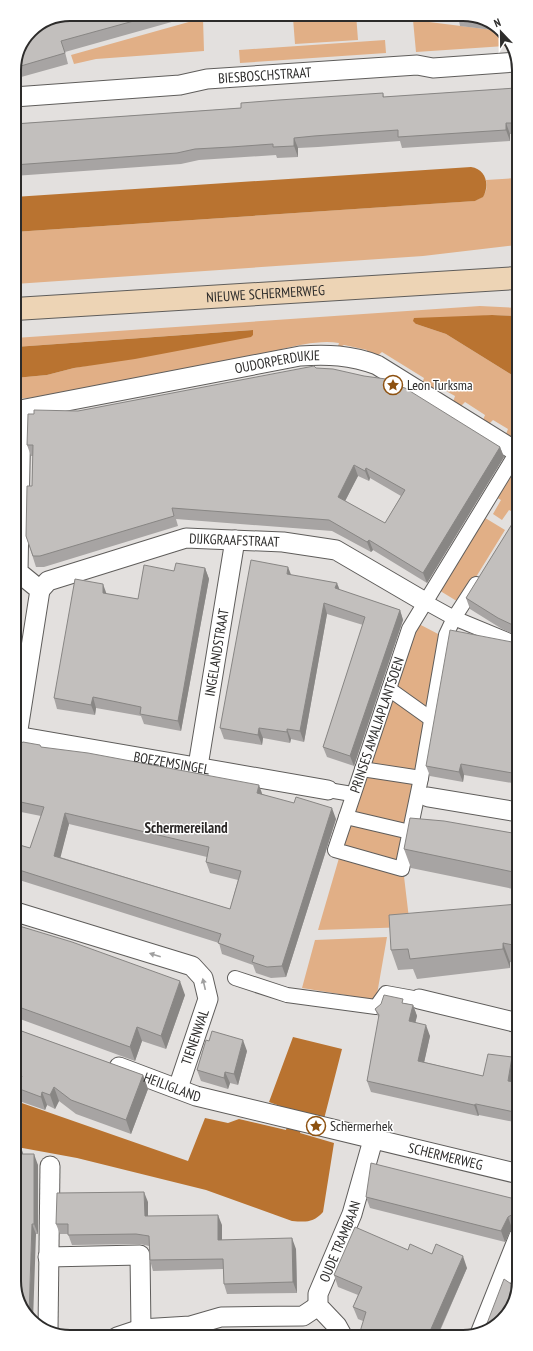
<svg xmlns="http://www.w3.org/2000/svg" width="533" height="1351" font-family="'PT Sans Narrow',sans-serif">
<style>
.green{fill:#e1af86}
.water{fill:#b97330}
.lines{fill:none;stroke-linecap:round;stroke-linejoin:round}
.pedestrian-casing{stroke:#5f5d5b;stroke-width:16}
.minor-casing{stroke:#5f5d5b;stroke-width:21}
.secondary-casing{stroke:#5f5d5b;stroke-width:24}
.pedestrian{stroke:#fff;stroke-width:14}
.minor{stroke:#fff;stroke-width:19}
.secondary{stroke:#edd4b5;stroke-width:22}
.wall{fill:#a7a4a3;fill-rule:evenodd}
.shaded-wall{fill:#888684}
.building{fill:#c2bfbd;stroke:#888684;fill-rule:evenodd}
.oneway{fill:#a0a0a0}
.labels{text-anchor:middle;stroke-width:3;stroke-linejoin:round;paint-order:stroke}
.street-label{font-size:14px;fill:#2d2c2b;stroke:#fff}
.poi-label{font-size:14px;fill:#2d2c2b;stroke:#fff;text-anchor:start}
.neighbourhood-label{font-size:15px;font-weight:bold;fill:#2b2827;stroke:#fff}
.rim{fill:none;stroke:#2d2c2b;stroke-width:2}
</style>
<rect width="100%" height="100%" fill="#e3e0de"/>
<!-- green -->
<path class="green" d="M340 14H356L358 40 295 44 293 18Z
M203 18 204 51 96 59 74 64 71 55Z
M413 20 501 31 505 37V46L416 52Z
M385 40 386 53 240 63 239 50Z
M516 178 517 245 423 256 15 284 14 232 474 201C485 198 488 191 486 180Z
M480 306 517 308V316L492 315 416 324 446 334 517 378V442L506 434 508 429 493 420 489 424 483 420 485 415 465 402 460 407 453 402 455 396 437 386 432 391 422 384 424 378 382 352 376 357 367 355V350L344 345 342 346H338L339 343C320 340 301 345 282 349L281 352 276 353 273 351 40 397 15 399V378L47 375 74 368 253 335 252 330 15 347V338Z
M517 465V510L515 513 509 510 502 520 493 514 501 500 494 496Z
M482 516 505 530 460 603 437 589Z
M417 623 442 636 403 868 410 927 318 930 351 817Z
M387 937 376 1000 302 988 315 940Z"/>
<!-- water -->
<path class="water" d="M471 167C486 169 490 185 483 197L475 201 14 232V197Z
M492 315 517 316V378L446 334 416 324 413 321 414 318Z
M253 330V335L251 337 135 359 74 368 47 375 15 378V347Z
M293 1037 342 1049 324 1119 305 1114 300 1133 334 1143 323 1212C313 1223 306 1222 292 1221L206 1190 77 1158 17 1147 16 1101 188 1161 205 1118 228 1123 239 1119 286 1130 291 1110 269 1102Z"/>
<g class="lines">
<!-- pedestrian casing -->
<g class="pedestrian-casing">
<g id="pedestrian">
<path id="s1" d="M476 584 454 618 446 635 421 778 402 869 335 850 409 629 517 452"/>
<path d="M425 602 454 618 517 644"/>
<path d="M389 689 431 719"/>
<path d="M362 769 421 778"/>
<path d="M328 790 352 794"/>
<path d="M346 817 410 832"/>
<path d="M235 978 287 995 376 1007 386 993 419 999"/>
</g>
</g>
<!-- minor casing -->
<g class="minor-casing">
<g id="minor">
<path id="s2" d="M14 97 180 85 207 79 417 65 433 68 516 62"/>
<path id="s3" d="M15 411 300 356C327 354 351 355 377 365L517 452"/>
<path id="s4" d="M40 590 48 581 186 538 283 542 336 550 425 602"/>
<path id="s5" d="M16 736 328 790"/>
<path d="M17 736 40 590 18 572 21 411"/>
<path id="s6" d="M198 766 235 540"/>
<path d="M428 797 518 812"/>
<path d="M16 912 192 966 203 978 208 999 178 1088"/>
<path d="M419 999 518 1023"/>
<path id="s7" d="M119 1067 196 1096 519 1174"/>
<path d="M48 1257 140 1255 141 1329"/>
<path d="M48 1330 50 1166"/>
<path d="M480 1334 519 1236"/>
<path id="s8" d="M342 1335 337 1326 318 1306V1294L352 1214 373 1140"/>
<path d="M117 1337 141 1329 190 1326 221 1317 303 1316 318 1306"/>
</g>
</g>
<!-- secondary casing -->
<g class="secondary-casing">
<g id="secondary">
<path id="s9" d="M15 309 517 278"/>
</g>
</g>
<!-- pedestrian -->
<use href="#pedestrian" class="pedestrian"/>
<!-- minor -->
<use href="#minor" class="minor"/>
<!-- secondary -->
<use href="#secondary" class="secondary"/>
</g>
<!-- wall -->
<path class="wall" d="M70 14H200L65 52 68 64 14 79V67Z
M406 14H467L497 26 501 31 460 26 459 21Z
M516 88V134H510V141L402 148 400 141 318 147 298 148V157L277 158 276 155 199 160 181 164 14 176V124L241 108 383 93 384 97Z
M316 368 364 376 400 384 401 387 500 447 504 457 427 583 373 550 371 552 332 531 176 519 178 526 44 567H36L26 536 32 486 33 456H31L27 445 34 414 78 411ZM358 476 369 481 370 478 401 496 385 523 345 501Z
M517 516V636L502 629 470 609 466 598Z
M205 568 209 579 181 731 144 724 141 716 96 708 95 715 57 709 54 698 107 594 138 599 174 571Z
M291 575 340 590 400 610 403 620 354 766 327 757 323 747 363 625 327 614 304 742 291 739 290 743 263 738 262 745 224 739 220 728Z
M517 643 518 784 464 775 463 782 430 776 426 766Z
M16 746 41 747 262 794 336 819 286 977 271 978 256 973 253 965 222 954 219 943 16 879V844L30 848 41 816 16 811ZM69 824 207 857 206 862 210 873 238 880 230 909 60 857Z
M518 834V890L411 868 404 849Z
M518 904V964L510 962V968L417 979 413 969 398 970 391 950Z
M16 925 185 995 166 1049 142 1041 135 1061 20 1019 16 1018Z
M404 1003 413 1005 417 1016 415 1023 430 1036 424 1062 483 1076 516 1068 514 1082 519 1083V1123L479 1115 478 1116 371 1092 367 1081 379 1019 375 1009 381 1004Z
M16 1029 143 1075 148 1089 131 1134 76 1114 59 1101 55 1109 47 1105 45 1110 22 1102 17 1088 18 1087 16 1086Z
M247 1051 238 1085 230 1083 228 1089 201 1081 197 1070Z
M23 1153V1154L38 1165V1234H36L17 1299Z
M366 1197 519 1200V1225H517L512 1228 505 1242 370 1208Z
M148 1202V1216L222 1225V1240L296 1249 297 1293 227 1294 224 1284 223 1269 153 1271 150 1260 149 1246 140 1244 72 1245 68 1234H60L56 1224Z
M408 1250 467 1268 440 1331 363 1321 358 1319 353 1307 358 1295 338 1287 334 1275Z"/>
<!-- shaded-wall -->
<path class="shaded-wall" d="M506 123 510 134V141L506 130Z
M294 138 298 148V157L294 146Z
M500 447 504 457 427 583 423 573Z
M354 465 358 476 342 507 338 497Z
M366 468 370 478 369 481 365 471Z
M369 540 373 550 371 552 367 542Z
M288 567 292 577 287 574Z
M205 568 209 579 181 731 178 721Z
M337 583 341 593 335 588Z
M103 584 107 595 103 593Z
M324 603 327 614 304 742 300 731Z
M400 610 403 620 354 766 350 756Z
M93 697 96 708 95 715 91 705Z
M259 728 263 738 262 745 258 735Z
M287 729 291 739 290 743 287 732Z
M461 764 464 775 463 782 459 772Z
M259 785 263 796 257 793Z
M332 808 336 819 286 977 282 966Z
M65 813 69 824 58 867 54 856Z
M503 943 510 962V968L503 949Z
M180 981 185 995 166 1049 161 1036Z
M413 1005 417 1016 413 1032 409 1021Z
M426 1025 430 1036 422 1072 418 1061Z
M137 1027 142 1041 135 1061 130 1047Z
M243 1040 247 1051 238 1085 234 1074Z
M512 1057 516 1068 512 1092 508 1081Z
M225 1072 230 1083 228 1089 224 1078Z
M143 1075 148 1089 131 1134 126 1120Z
M54 1087 59 1101 55 1109 50 1095Z
M42 1092 47 1105 45 1110 41 1097Z
M476 1104 479 1115 478 1116 474 1105Z
M19 1142 23 1153V1164L19 1154Z
M34 1154 38 1165V1234L34 1224Z
M144 1192 148 1202V1227L145 1216Z
M218 1215 222 1225V1250L218 1240Z
M508 1217 512 1228 505 1242 501 1231Z
M32 1224 36 1234 33 1321 29 1315Z
M292 1238 296 1249 297 1293 293 1282Z
M463 1256 467 1268 438 1334 431 1329Z"/>
<!-- building -->
<path class="building" d="M70 14H159L61 41 65 53 14 68 31 30Z
M457 14H467L476 18 456 15Z
M516 88V123H506V130L398 137V130L314 136 294 138V146L273 147V144L231 147 195 149 177 153 14 165V124L241 108V103L279 100 383 93V97Z
M314 366 316 368 333 369 364 376 393 380 400 384 398 386 405 388 500 447 423 573 369 540 367 542 329 520 172 508 174 516 40 556H33L26 536 27 486H32L33 445H27L28 414H34V410L78 411ZM354 465 365 471 366 468 405 490 385 523 338 497Z
M517 516V627L498 618 466 598Z
M251 560 288 567 287 574 337 583 335 588 400 610 350 756 323 747 365 617 324 603 300 731 287 729V732L259 728 258 735 220 728Z
M176 563 205 568 178 721 140 714 141 707 93 697 91 705 54 698 75 579 103 584V593L138 599 144 565 174 571Z
M450 630 517 643 518 774 461 764 459 772 426 766Z
M23 742 40 745 41 747 88 753 259 785 257 793 294 803 296 797 332 808 282 966 267 967 252 962 254 956 218 943 221 934 16 869V844L30 848 44 807 16 801V746ZM65 813 209 847 206 862 241 871 230 909 54 856Z
M410 818 444 821 518 834V873L404 849Z
M518 904V946L503 943V949L410 959 408 949 391 950 389 915Z
M16 925 72 942 180 981 161 1036 137 1027 130 1047 16 1006Z
M384 995 403 999 402 1003 413 1005 409 1021 426 1025 418 1061 483 1076 488 1054 512 1057 508 1081 519 1083V1113L476 1104 474 1105 367 1081 379 1015 375 1009 381 1004Z
M16 1029 143 1075 126 1120 71 1100 54 1087 50 1095 42 1092 41 1097 17 1088 22 1076 16 1074Z
M212 1031 243 1040 234 1074 225 1072 224 1078 197 1070 206 1040 209 1041Z
M17 1142H19V1154H34V1224H32L29 1315 17 1299Z
M371 1163 519 1200V1215L513 1214 508 1217 501 1231 366 1197Z
M144 1192 145 1216 218 1215V1240L292 1238 293 1282 224 1284 223 1259 150 1260 149 1236 136 1234 68 1235V1224H56L57 1193Z
M355 1227 408 1250 410 1244 432 1254 436 1244 463 1256 431 1329 450 1334 359 1335 366 1312 353 1307 362 1287 334 1275Z
M504 1279 517 1288 508 1315 480 1334 481 1331 486 1326Z
M309 1331V1335L196 1336V1334L211 1333Z"/>
<!-- one-way arrows -->
<defs><path id="oneway-solid" d="M-6-.8H1V-3.2L6.5 0L1 3.2V.8H-6Z"/></defs>
<g class="oneway">
<use href="#oneway-solid" transform="translate(155 955) rotate(-163)"/>
<use href="#oneway-solid" transform="translate(204 984) rotate(-103)"/>
</g>
<!-- icons -->
<defs>
<g id="sight-ring" transform="scale(1)"><circle r="9.5" fill="#fff" stroke="#8d5110" stroke-width="1.5"/><path d="M0-6L1.8-2.2L6-1.7L2.9 1.2L3.7 5.4L0 3.3L-3.7 5.4L-2.9 1.2L-6-1.7L-1.8-2.2Z" fill="#8d5110"/></g>
</defs>
<g fill-rule="evenodd">
<use href="#sight-ring" x="393" y="385"/>
<use href="#sight-ring" x="316" y="1126"/>
</g>
<g class="labels">
<!-- street labels -->
<g class="street-label">
<text dy="5" stroke="none"><textPath href="#s2" startOffset="252">BIESBOSCHSTRAAT</textPath></text>
<text dy="5" stroke="none"><textPath href="#s9" startOffset="251">NIEUWE SCHERMERWEG</textPath></text>
<text dy="5" stroke="none"><textPath href="#s3" startOffset="267">OUDORPERDIJKJE</textPath></text>
<text dy="5" stroke="none"><textPath href="#s4" startOffset="205">DIJKGRAAFSTRAAT</textPath></text>
<text dy="5" stroke="none"><textPath href="#s6" startOffset="115">INGELANDSTRAAT</textPath></text>
<text dy="5" stroke="none"><textPath href="#s1" startOffset="499">PRINSES AMALIAPLANTSOEN</textPath></text>
<text dy="5" stroke="none"><textPath href="#s5" startOffset="158">BOEZEMSINGEL</textPath></text>
<text transform="translate(195 1037) rotate(-71)" y="5">TIENENWAL</text>
<text dy="5" stroke="none"><textPath href="#s7" startOffset="57">HEILIGLAND</textPath></text>
<text dy="5" stroke="none"><textPath href="#s7" startOffset="339">SCHERMERWEG</textPath></text>
<text dy="5" stroke="none"><textPath href="#s8" startOffset="107">OUDE TRAMBAAN</textPath></text>
</g>
<!-- poi labels -->
<g class="poi-label">
<text x="407" y="390">Leon Turksma</text>
<text x="330" y="1131">Schermerhek</text>
</g>
<!-- neighbourhood labels -->
<g class="neighbourhood-label">
<text x="186" y="833">Schermereiland</text>
</g>
</g>
<!-- crop -->
<path d="M0 0H533V1351H0ZM70 21H463A49 49 0 0 1 512 70V1281A49 49 0 0 1 463 1330H70A49 49 0 0 1 21 1281V70A49 49 0 0 1 70 21Z" fill="#fff" fill-rule="evenodd"/>
<path class="rim" d="M70 21H463A49 49 0 0 1 512 70V1281A49 49 0 0 1 463 1330H70A49 49 0 0 1 21 1281V70A49 49 0 0 1 70 21Z"/>
<!-- north arrow -->
<g transform="translate(501 32) rotate(338)" stroke="#ffffff" stroke-width="3" paint-order="stroke">
<path d="M0-3L7 15L0 10L-7 15Z" fill="#2d2c2b"/>
<text y="-6" font-size="11" font-weight="bold" text-anchor="middle" fill="#2d2c2b">N</text>
</g>
</svg>
